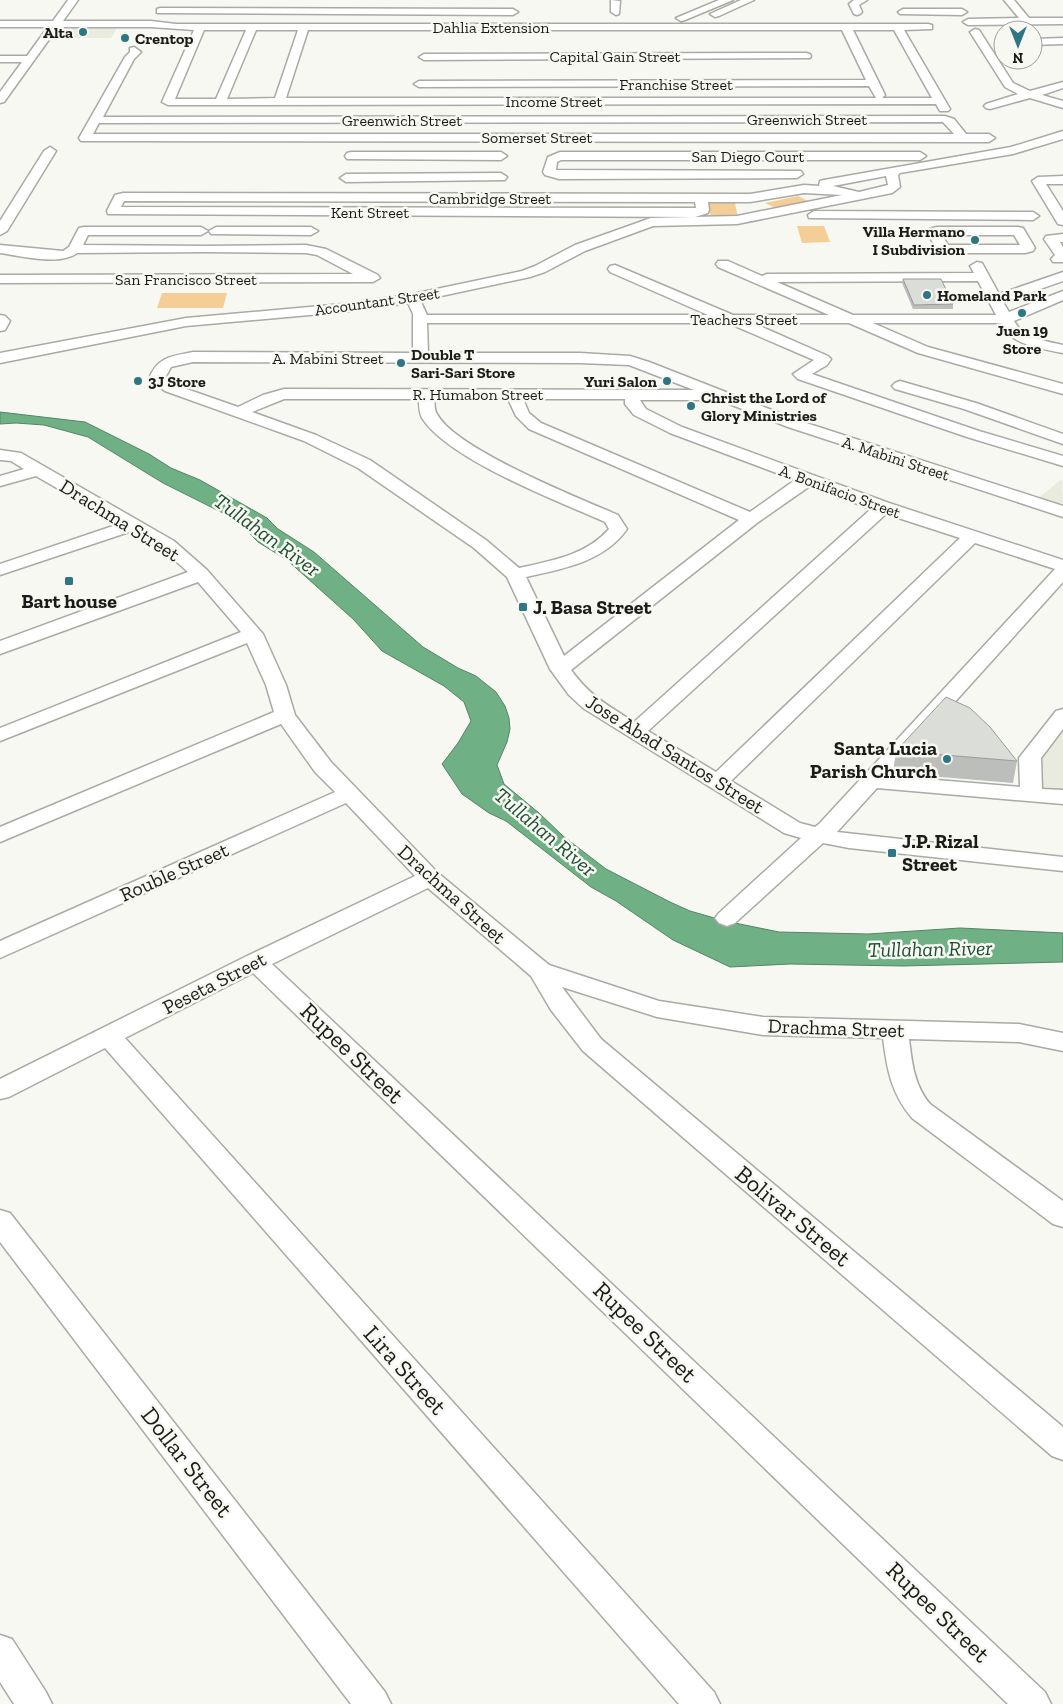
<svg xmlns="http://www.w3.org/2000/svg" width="1063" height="1704" font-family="'Zilla Slab',serif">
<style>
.built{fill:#e9ebde}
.green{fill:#f4cd97}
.water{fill:#6fb085;stroke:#568465}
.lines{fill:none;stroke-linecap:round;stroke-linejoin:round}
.minor-casing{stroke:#a9aaa4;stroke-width:3}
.minor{fill:#fff;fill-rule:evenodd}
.wall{fill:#bbbeba}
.building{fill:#daddd8;stroke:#999b97}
.poi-dot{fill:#307584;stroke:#f7f8f2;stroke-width:2}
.labels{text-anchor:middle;stroke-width:5;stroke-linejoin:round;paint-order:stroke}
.far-street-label{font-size:16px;fill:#1b1c1a;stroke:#f7f8f2}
.far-poi-label{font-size:16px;font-weight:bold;fill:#1b1c1a;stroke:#f7f8f2;text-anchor:start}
.street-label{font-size:20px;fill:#1b1c1a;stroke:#f7f8f2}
.poi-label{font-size:20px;font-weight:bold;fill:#1b1c1a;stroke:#f7f8f2;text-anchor:start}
.water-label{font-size:21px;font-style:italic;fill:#1d4e31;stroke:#f7f8f2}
.near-street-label{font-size:24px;fill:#1b1c1a;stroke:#f7f8f2}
</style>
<rect width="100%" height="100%" fill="#f7f8f2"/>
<!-- built -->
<path class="built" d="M59 28H117L111 38H53Z
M1062 479 1063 506 1038 498Z
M1063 724V790L1040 788 1039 754Z"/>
<!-- green -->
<path class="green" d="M798 196 808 201 776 208 765 203Z
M707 199H734L738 217H711Z
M797 226H824L830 242 802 243Z
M162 293H227L223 308H157Z"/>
<!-- water -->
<path class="water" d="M0 412 85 422 149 454 171 468 200 480 267 518 278 529 314 552 423 647 458 668 476 676 496 692 505 706 509 718 510 729 507 742 497 765 504 784 539 813 563 836 606 869 670 902 690 911 725 921 779 932 868 934 960 928 1063 933V962L903 966 790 964 730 967 673 940 616 901 591 887 506 821 489 813 462 794 442 764 458 743 471 721 464 702 444 686 382 651 353 619 287 560 258 542 237 520 163 483 88 437 44 425 16 423 0 424Z"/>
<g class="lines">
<!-- minor casing -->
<g class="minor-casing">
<path id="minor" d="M68 0H78L63 21H151L176 24H928L932 25V29L904 30 950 109 948 111H940L936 104 168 105 162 102 194 30 151 27H58L4 102 0 103V92L22 62H0V56H27L48 27H0V21H53ZM204 30H246L216 99H175ZM256 30H298L275 98 227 99ZM308 30H842L866 80 419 81 414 84 419 87 869 86 876 98H286ZM853 30H894L932 98H882L885 95Z
M611 0 620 1 619 14 616 15 611 12Z
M719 0H733L685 20 681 21 676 18Z
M741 0H754L719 16 715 17 710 14Z
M854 0H867L859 5 862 12 860 14 857 15 854 14 849 4Z
M1004 0H1014L1029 18H1063V24L968 25 963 22 968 19 1019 18Z
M160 8 513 9 518 12 513 15 157 13V9Z
M903 9H962L967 12 962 15 900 14 898 12Z
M975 29 979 30 1013 83 1030 91 1063 82V88L1042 95 1063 101V108L1030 98 990 109 986 108 984 106 986 104 1018 94 1005 87 970 32Z
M1063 38V44L1033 45V39Z
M134 47 141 52 134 59 103 117 945 116 954 119 966 134H989L995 138 989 142 81 141 79 138 125 57 130 52V48ZM943 122 954 134H93L99 123Z
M806 53 810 54 811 56 810 58 424 60 419 57 424 54Z
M1063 131V139L1013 154 900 173 898 175 900 187 892 193 737 224 653 226 585 251 545 272 530 277 418 301 421 302 427 315H708L610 272 608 269 610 266 615 265 733 315H829L718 267 716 264 718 261H728L762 276 767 274 974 273 970 266 977 262 982 263 999 294 1063 272V281L1003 302 1009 312 1063 291V300L1014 321C1023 338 1045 341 1063 345V353C1040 348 1012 346 1001 323H873L928 347 1063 384V394L918 353 849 323H753L828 356 831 359 827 365 812 374 979 431 1063 456V466L967 437 798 379 793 374 814 360 728 323H427L428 353H580L630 356 649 362 800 421 1063 506V517L788 427 714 398 708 400H640L646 409 682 427 889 503 1063 560V582L888 776 1020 787 1019 758 1056 711 1063 709V729L1041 758 1042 789 1063 790V804L877 788 837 832 1063 857V871L849 848 823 843 735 923 727 926 719 923 715 918 719 913 801 838 784 833 583 708 569 695 550 669 507 577 474 548 358 468 304 441 165 391 149 379C157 357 172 356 193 352L413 353V314L409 305 410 303 343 312 186 326 0 363V353L186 318 343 304 408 295 522 271 535 266 575 245 651 218 737 216 842 195 804 193 750 202H708L709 210 708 213 695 217 108 214 107 211 115 195 123 193 750 194 804 185 819 186 820 181 824 180 1011 147ZM886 176 888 185 859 192 833 186ZM124 201 695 202 696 208 121 207ZM978 281 996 315H853L777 282ZM193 362 580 363 629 365 694 390 284 389 263 395 238 407 175 385 165 378 171 367ZM284 399H419C419 405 419 412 422 418 449 460 558 501 605 522L609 529C587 555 550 561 519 568L486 540 370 460 316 435 252 412ZM434 399H508L516 416 529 429 739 520 564 656 526 577C562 569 604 562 627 529L618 515C579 498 455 449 437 414 434 410 435 404 434 399ZM523 399H625V404L634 415 670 433 795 480 750 512 541 423 529 413ZM810 486 871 509 634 722C607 705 590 696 571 670L757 523ZM886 514 960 538 716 772 648 731ZM975 543 1055 569 819 824 815 827 800 823 731 781Z
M50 147 56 151 7 231 0 235V221L44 151Z
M351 152H501L507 156 501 160 347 159 345 156 347 153Z
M560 152H920L926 156 920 160H561L557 162 556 170 801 171 803 174 797 178 559 179 545 175 543 172 548 157Z
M501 173 507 177 505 180 346 182 340 178 346 174Z
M1063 176V184H1046L1063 211V225L1058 224 1032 181 1038 177Z
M814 211 1033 212 1039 216 1033 220 809 218 808 215Z
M84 227H201L208 231 201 235H88L83 245 206 246 306 245 326 249 378 275 380 278 373 282 0 283V275L353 274 317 255 306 253 206 252 77 253C60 266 21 256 0 253V245L63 251 69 247 79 228Z
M216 227H311L318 231 311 235 211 234 209 231Z
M937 227H1018L1023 228 1035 248 1033 251 1025 253H943L938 252 927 232 929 229ZM942 235H1014L1020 245H948Z
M1063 234V242H1060L1063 247V262H1053L1051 259 1055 255 1044 239 1046 236Z
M0 315 5 316 10 321 5 330 0 331Z
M900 381 976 403 1063 434V444L964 409 895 389 892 386 895 383Z
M0 450 21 453 174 541 207 570 263 634 286 685 295 715 331 762 438 873 549 965 659 1001 763 1017 1019 1024 1063 1033V1051L1019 1042 909 1039C912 1063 914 1085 930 1104L1063 1201V1227L1053 1224 912 1118C891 1093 887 1069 883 1038L763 1035 657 1017 562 987 601 1039 1063 1427V1460L1052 1456 583 1051 551 1010 531 976 428 888 272 964 1045 1692 1051 1704H1008L253 973 125 1038 714 1692 720 1704H679L105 1048 9 1097 0 1099V1079L247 956 415 876 346 803 0 958V941L335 792 315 772 281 724 0 842V827L274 712 266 685 247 643 0 741V728L241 632 198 582 0 654V641L188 572 162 549 132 531 0 575V564L119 524 36 476 0 486V476L24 469 11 461 0 460Z
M0 1210 10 1213 385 1692 391 1704H351L0 1242Z
M0 1635 12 1639 46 1692 52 1704H14L0 1682Z"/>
</g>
<!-- minor -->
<use href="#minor" class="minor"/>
</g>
<!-- wall -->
<path class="wall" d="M903 279 953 304V309H913L902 283Z
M896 751 1017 761 1013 783 893 773Z"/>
<!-- building -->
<path class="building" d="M903 279H941L953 304 914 305Z
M946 697 970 708 990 727 1017 761 896 751Z"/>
<!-- markers -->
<g class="poi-dot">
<circle cx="83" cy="32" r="5"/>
<circle cx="125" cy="38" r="5"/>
<circle cx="975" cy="240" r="5"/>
<circle cx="927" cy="295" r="5"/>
<circle cx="1022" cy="313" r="5"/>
<circle cx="401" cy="363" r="5"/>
<circle cx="138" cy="381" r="5"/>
<circle cx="667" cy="381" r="5"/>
<circle cx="691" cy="406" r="5"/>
<rect x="64" y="576" width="10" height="10" rx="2.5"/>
<rect x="518" y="602" width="10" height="10" rx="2.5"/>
<circle cx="947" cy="759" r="5"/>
<rect x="887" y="848" width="10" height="10" rx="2.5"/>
</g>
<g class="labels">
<!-- far-street labels -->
<g class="far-street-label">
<text x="491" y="33">Dahlia Extension</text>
<text x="615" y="62">Capital Gain Street</text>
<text x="676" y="90">Franchise Street</text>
<text x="554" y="107">Income Street</text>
<text x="807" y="125">Greenwich Street</text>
<text x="402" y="126">Greenwich Street</text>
<text x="537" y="143">Somerset Street</text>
<text x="748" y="162">San Diego Court</text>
<text x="490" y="204">Cambridge Street</text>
<text x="370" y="218">Kent Street</text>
<text x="186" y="285">San Francisco Street</text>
<text transform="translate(377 301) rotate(-8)" y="6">Accountant Street</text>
<text x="744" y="325">Teachers Street</text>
<text x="328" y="364">A. Mabini Street</text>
<text x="478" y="400">R. Humabon Street</text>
<text transform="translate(896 458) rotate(18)" y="6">A. Mabini Street</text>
<text transform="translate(840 491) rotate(20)" y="6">A. Bonifacio Street</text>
</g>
<!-- far-poi labels -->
<g class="far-poi-label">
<text x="73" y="38" text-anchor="end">Alta</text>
<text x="135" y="44">Crentop</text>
<text x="965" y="237" text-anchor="end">Villa Hermano<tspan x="965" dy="18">I Subdivision</tspan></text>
<text x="937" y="301">Homeland Park</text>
<text x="1022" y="336" text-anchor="middle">Juen 19<tspan x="1022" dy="18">Store</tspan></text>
<text x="411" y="360">Double T<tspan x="411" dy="18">Sari-Sari Store</tspan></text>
<text x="148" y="387">3J Store</text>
<text x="657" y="387" text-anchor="end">Yuri Salon</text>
<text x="701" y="403">Christ the Lord of<tspan x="701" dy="18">Glory Ministries</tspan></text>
</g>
<!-- street labels -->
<g class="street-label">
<text transform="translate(120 520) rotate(32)" y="7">Drachma Street</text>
<text transform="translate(675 754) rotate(32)" y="7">Jose Abad Santos Street</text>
<text transform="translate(174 872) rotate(-24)" y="7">Rouble Street</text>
<text transform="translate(452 894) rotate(42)" y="7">Drachma Street</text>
<text transform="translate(214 983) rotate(-27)" y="7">Peseta Street</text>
<text transform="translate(836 1028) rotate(2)" y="7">Drachma Street</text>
</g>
<!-- poi labels -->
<g class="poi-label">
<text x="69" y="608" text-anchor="middle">Bart house</text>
<text x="533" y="614">J. Basa Street</text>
<text x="937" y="755" text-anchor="end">Santa Lucia<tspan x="937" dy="23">Parish Church</tspan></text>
<text x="902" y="848">J.P. Rizal<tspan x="902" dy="23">Street</tspan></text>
</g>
<!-- water labels -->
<g class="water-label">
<text transform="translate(267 535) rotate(36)" y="7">Tullahan River</text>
<text transform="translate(545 832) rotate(40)" y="7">Tullahan River</text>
<text transform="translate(930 949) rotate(-1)" y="7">Tullahan River</text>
</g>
<!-- near-street labels -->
<g class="near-street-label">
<text transform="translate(352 1053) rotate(44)" y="8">Rupee Street</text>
<text transform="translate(793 1216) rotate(40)" y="8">Bolivar Street</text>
<text transform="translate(645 1332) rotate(44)" y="8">Rupee Street</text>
<text transform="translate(405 1370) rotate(48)" y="8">Lira Street</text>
<text transform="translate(187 1462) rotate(52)" y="8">Dollar Street</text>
<text transform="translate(938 1612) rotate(44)" y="8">Rupee Street</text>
</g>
</g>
<!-- north arrow -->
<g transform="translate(1018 45) rotate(180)"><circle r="24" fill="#f7f8f2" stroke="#9fa09c"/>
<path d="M0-4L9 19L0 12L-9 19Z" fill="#307584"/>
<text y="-8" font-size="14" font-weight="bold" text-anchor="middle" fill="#1b1c1a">N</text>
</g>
</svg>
